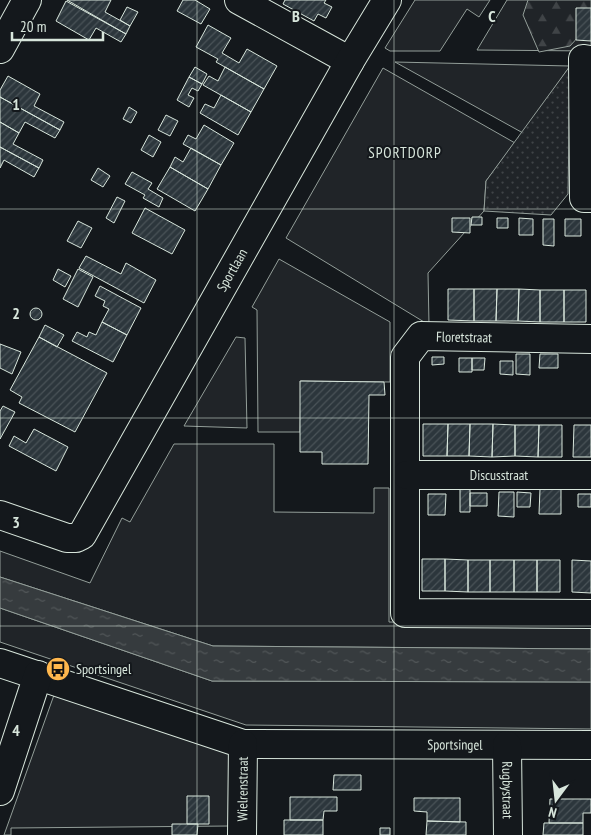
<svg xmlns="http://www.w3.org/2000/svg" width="591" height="835" font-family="'PT Sans Narrow',sans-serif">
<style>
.grass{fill:#202428;stroke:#939e99}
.forest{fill:url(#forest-firs);stroke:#939e99}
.park{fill:url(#park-dots);stroke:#939e99}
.water{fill:url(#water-ripples);stroke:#939e99}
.building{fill:url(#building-hatch);stroke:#d8e6dc}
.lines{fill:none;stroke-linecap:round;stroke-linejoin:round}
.minor-casing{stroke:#d8e6dc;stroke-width:30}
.minor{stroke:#14181c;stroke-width:28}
.grid{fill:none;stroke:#d8e6dc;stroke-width:1;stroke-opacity:0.55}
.labels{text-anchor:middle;stroke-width:4;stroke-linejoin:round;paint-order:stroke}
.street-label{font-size:14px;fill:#d8e6dc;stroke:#14181c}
.poi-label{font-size:14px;fill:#d8e6dc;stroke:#14181c;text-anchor:start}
.neighbourhood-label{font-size:15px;letter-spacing:1px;fill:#d8e6dc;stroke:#14181c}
.grid-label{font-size:16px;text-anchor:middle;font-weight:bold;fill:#d8e6dc;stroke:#14181c;stroke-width:4;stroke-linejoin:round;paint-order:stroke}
</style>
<defs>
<pattern id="forest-firs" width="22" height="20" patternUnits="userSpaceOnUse" patternTransform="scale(1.25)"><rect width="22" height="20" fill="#202428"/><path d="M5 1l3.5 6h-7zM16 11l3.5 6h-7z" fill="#404447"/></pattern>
<pattern id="park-dots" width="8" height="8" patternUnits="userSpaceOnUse" patternTransform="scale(1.25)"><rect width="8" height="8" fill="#202428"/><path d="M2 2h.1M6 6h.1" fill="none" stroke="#404447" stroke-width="1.8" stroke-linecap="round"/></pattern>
<pattern id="water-ripples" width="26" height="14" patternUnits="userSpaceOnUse" patternTransform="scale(1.25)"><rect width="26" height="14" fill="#363b3e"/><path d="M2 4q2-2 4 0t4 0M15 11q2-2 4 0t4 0" fill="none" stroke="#525759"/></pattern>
<pattern id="building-hatch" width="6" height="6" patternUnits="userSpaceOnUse" patternTransform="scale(1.25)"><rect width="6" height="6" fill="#2c363c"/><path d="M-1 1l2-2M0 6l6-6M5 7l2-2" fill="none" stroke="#4a5358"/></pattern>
</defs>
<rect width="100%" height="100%" fill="#14181c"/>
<!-- grass -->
<path class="grass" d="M415 0H490L479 17 467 9 440 51H390L385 48Z
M507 0H591V51L477 50Z
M395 62 570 66 523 133Z
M383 68 515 143 486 181 484 211 428 273 429 325 286 238Z
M279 259 390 322V382L301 381 300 432H258L257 310 252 307Z
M236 337 245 338 247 428 184 426Z
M174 444H274V512L374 513V488H389V622L591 625V649L213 646 0 577V551L90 583 122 518 130 522Z
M0 608 212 681 591 682V729L246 725 0 642Z
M54 695 229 754V826L11 828V835H4Z"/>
<!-- forest -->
<path class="forest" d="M528 0H591V23L570 46 539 52 523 15Z"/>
<!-- park -->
<path class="park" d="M570 66 568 194 551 215 484 211 486 181Z"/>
<!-- water -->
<path class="water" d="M0 577 213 646 591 649V682L212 681 0 608Z"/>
<!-- building -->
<path class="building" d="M67 0H111L105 12 130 26 126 34Z
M183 0H195L210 9 201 24 177 11Z
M285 0H326L324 3 332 7 326 18 318 14 314 21 283 4Z
M66 1 126 34 121 42 96 28 89 40 56 21Z
M127 7 138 12 130 26 120 20Z
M576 8H591V41L576 40Z
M208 25 231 38 222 53 239 63 247 49 277 66 264 89 216 62 218 59 196 47Z
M195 67 207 74 202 84 189 77Z
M225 67 264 89 251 112 203 85 209 76 218 81Z
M8 76 40 94 34 106 64 122 60 130 0 97V90Z
M189 77 202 84 198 91 192 88 188 95 194 98 189 107 177 100Z
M221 95 251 112 238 135 200 113 205 104 214 108Z
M0 97 60 130 55 138 25 122 19 133 0 122Z
M129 107 137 112 131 123 123 119Z
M166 115 178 121 170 136 158 130Z
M0 122 19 133 13 144 43 160 39 168 0 147Z
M204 125 234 143 221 165 183 144 188 135 196 139Z
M149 135 161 142 153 157 141 150Z
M0 147 39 168 34 177 4 160 0 168Z
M191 148 221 165 208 189 170 167 175 157 183 162Z
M170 167 208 189 195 211 157 189Z
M98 168 110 176 103 187 91 180Z
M132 172 152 183 148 189 163 198 159 207 143 198 145 195 125 184Z
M117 197 125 201 114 223 106 218Z
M145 208 185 230 172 254 132 233Z
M472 217H482V225H471Z
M452 218H470V233L452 232Z
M497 218H508V228H497Z
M519 218 533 219V235H519Z
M543 219H554V246L543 245Z
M565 219H581V236H565Z
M78 221 92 228 81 248 67 241Z
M86 256 121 274 126 263 156 280 144 303 79 268Z
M58 269 71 276 65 287 53 280Z
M78 269 93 277 78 307 63 299Z
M100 286 141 308 127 335 102 322 109 309 103 306 105 301 95 296Z
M448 289H474V321L448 320Z
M474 289H497L496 321H474Z
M497 289H519L518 321H496Z
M519 289 540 290V322L518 321Z
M540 290H564V322H540Z
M564 290H586V322H564Z
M30 314a6 6 0 1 1 12 0a6 6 0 1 1-12 0Z
M102 322 127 335 113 362 72 341 77 332 87 337 89 332 96 335Z
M45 325 64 335 57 347 39 337Z
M39 337 107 373 75 432 19 403 22 397 10 390Z
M0 344 21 352 12 374 0 368Z
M516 354H530V375L516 374Z
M540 354H558V368H539Z
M432 357H444V364L432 365Z
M459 358H472V372H459Z
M472 358H485L484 370H472Z
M500 361H513V375L500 374Z
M300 381 384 382 385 395H369L368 464H322V452H300Z
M3 406 15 412 0 439V411Z
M423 424H448L447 456H423Z
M448 424H470L469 456H447Z
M470 424H493L492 457 469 456Z
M493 424 515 425V456L492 457Z
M515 425H539L538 457 515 456Z
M539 425H562V457H538Z
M574 425H591V457H573Z
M34 429 68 447 56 471 9 446 14 436 26 443Z
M460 489H470V512H460Z
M540 489H561V514H539Z
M499 492H514V517L498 516Z
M517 492 531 493 530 507H517Z
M470 493H487V506H470Z
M428 494H446L445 515H428Z
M578 494H591V507H578Z
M422 559H445V591H422Z
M445 559 468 560V592L445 591Z
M468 560H490V592H468Z
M490 560H514V592H490Z
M514 560H537V592H514Z
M537 560H560V592H537Z
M572 560 591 561V593L572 592Z
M334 775H361V790H333Z
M187 796H209V824H187Z
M290 797H337V811H324L323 820H290Z
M414 798H460V822L427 821V812L414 811Z
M550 799H591V813H583V823H549Z
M284 820H323V835H284Z
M427 821 466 822V835H426Z
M544 823H583V835H543Z
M172 824H198L197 835H172Z
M380 828H390V835H380Z"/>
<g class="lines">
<!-- minor casing -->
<g class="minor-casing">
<g id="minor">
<path d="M239 0 350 61"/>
<path d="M0 49 27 0"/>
<path d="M591 60 583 59 584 198H591"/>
<path d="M591 339 421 336 405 357V613L591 614"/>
<path id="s1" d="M407 475H591"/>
<path id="s2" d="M0 515 67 538H76L82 535 350 61 387 0"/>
<path id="s3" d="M0 663 243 744 591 745"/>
<path id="s4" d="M507 745 508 835"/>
<path d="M0 791 38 675"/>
<path id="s5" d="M242 835 243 744"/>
</g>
</g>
<!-- minor -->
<use href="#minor" class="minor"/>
</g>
<!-- grid -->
<path class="grid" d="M197 0V835M394 0V835M0 209H591M0 418H591M0 626H591"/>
<!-- icons -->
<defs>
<g id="bus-disc" transform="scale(1.25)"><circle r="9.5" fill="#ffb74d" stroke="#14181c"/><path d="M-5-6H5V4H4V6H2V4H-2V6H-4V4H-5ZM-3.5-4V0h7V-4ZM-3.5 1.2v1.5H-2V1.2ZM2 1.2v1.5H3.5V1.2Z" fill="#111"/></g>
</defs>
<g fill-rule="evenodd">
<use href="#bus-disc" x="58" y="669"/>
</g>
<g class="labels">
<!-- street labels -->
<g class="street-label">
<text dy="5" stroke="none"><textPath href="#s2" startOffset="391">Sportlaan</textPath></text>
<text transform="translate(464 337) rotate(1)" y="5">Floretstraat</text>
<text dy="5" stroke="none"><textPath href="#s1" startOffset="92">Discusstraat</textPath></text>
<text dy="5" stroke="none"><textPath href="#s3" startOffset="468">Sportsingel</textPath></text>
<text dy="5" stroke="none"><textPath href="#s5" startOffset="46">Wielrenstraat</textPath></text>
<text dy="5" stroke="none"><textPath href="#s4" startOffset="45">Rugbystraat</textPath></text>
</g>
<!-- poi labels -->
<g class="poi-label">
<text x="76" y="674">Sportsingel</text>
</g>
<!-- neighbourhood labels -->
<g class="neighbourhood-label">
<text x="405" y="158">SPORTDORP</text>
</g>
</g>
<g class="grid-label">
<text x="296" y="22">B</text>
<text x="492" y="22">C</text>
<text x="16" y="110">1</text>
<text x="16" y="319">2</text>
<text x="16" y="528">3</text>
<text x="16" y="736">4</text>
</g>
<!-- north arrow -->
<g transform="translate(556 800) rotate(195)" stroke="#14181c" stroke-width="4" paint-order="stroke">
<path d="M0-4L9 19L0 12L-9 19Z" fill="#d8e6dc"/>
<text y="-8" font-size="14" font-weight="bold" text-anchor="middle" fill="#d8e6dc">N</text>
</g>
<!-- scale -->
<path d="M12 32v8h91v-8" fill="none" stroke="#d8e6dc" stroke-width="2.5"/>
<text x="20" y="32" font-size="15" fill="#d8e6dc" stroke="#14181c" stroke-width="4" paint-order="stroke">20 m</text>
</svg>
